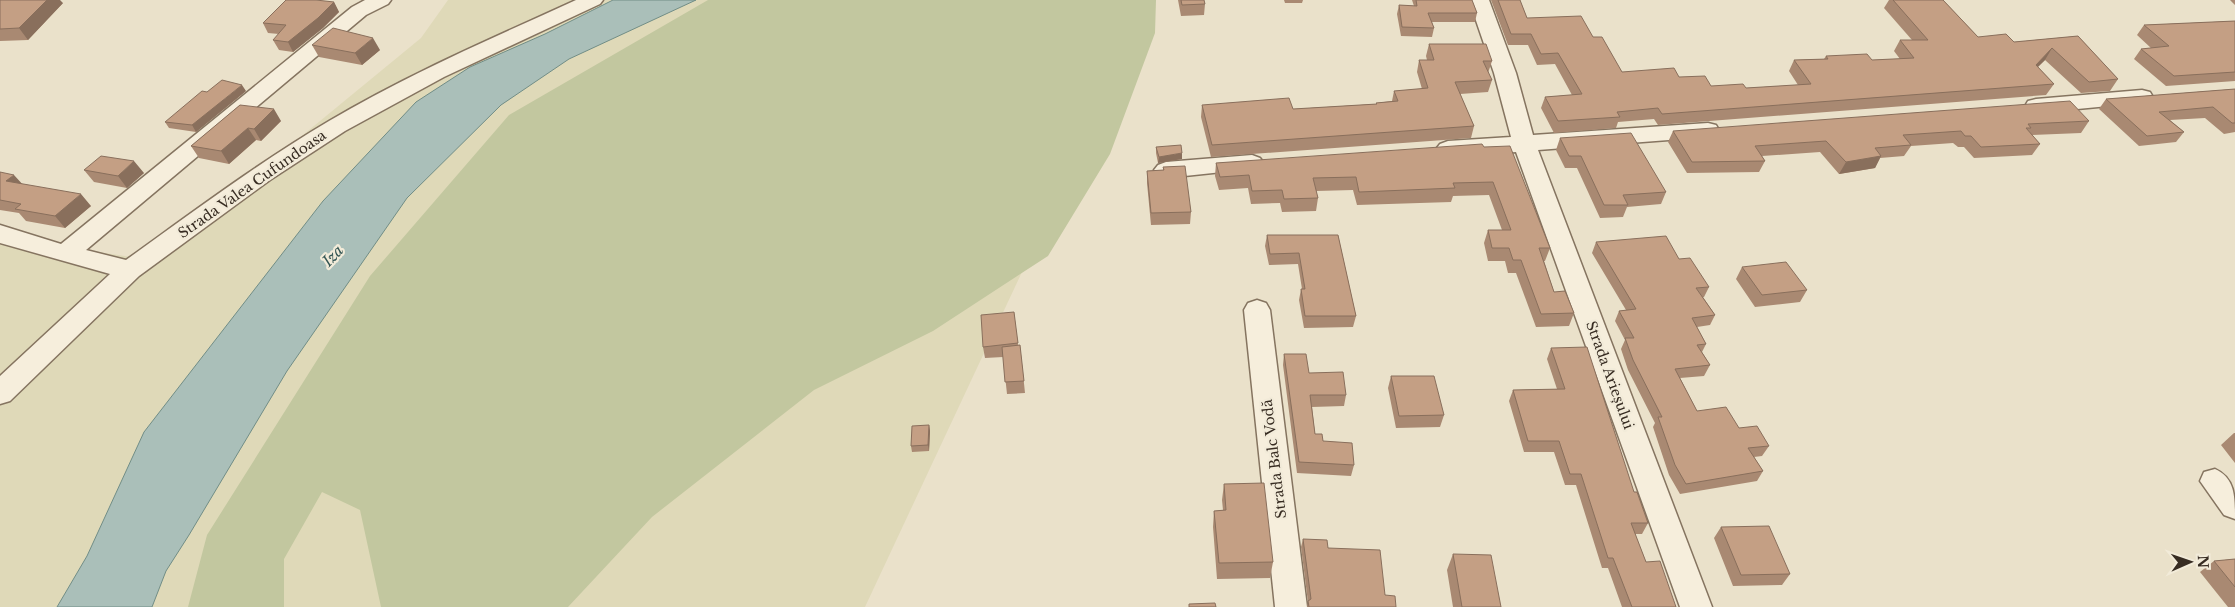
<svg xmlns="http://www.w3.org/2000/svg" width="2235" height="607" font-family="'Libre Baskerville',serif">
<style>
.farmland{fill:#dfd9b8}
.green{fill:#c2c79f}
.water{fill:#aabfb9;stroke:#718d86}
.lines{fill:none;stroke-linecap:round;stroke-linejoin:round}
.minor-casing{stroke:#857460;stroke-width:3}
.minor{fill:#f6eedc;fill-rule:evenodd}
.wall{fill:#a98972}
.shaded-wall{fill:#896f5c}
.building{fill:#c49f84;stroke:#896f5c}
.labels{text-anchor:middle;stroke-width:4.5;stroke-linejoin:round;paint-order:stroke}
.street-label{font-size:14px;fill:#372c22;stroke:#f2ebd9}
.water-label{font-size:15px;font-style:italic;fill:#335553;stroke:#f2ebd9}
</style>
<rect width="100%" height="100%" fill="#eae1ca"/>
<!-- farmland -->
<path class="farmland" d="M448 0H1140L1051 210 865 607H0V237L151 260 421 38Z"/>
<!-- green -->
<path class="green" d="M708 0H1156L1155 33 1110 154 1048 256 933 331 814 390 652 517 568 607H381L360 510 322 492 284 559V607H188L207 535 370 276 509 115Z"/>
<!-- water -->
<path class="water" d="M613 0H696L569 59 501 105 407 198 287 371 189 535 166 571 152 607H57L87 556 144 432 323 201 416 102 470 67 545 34Z"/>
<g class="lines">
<!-- minor casing -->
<g class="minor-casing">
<path id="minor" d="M365 0H391L388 4 366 15 86 250 126 260C193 212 258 163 329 121 408 74 493 38 576 0H603L600 4 444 77 345 131 270 180 139 276 10 401 0 404V376L110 274 0 243V225L61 244 352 7Z
M1469 0H1489L1516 73 1533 135 1708 123 1716 125 1719 130 1716 135 1708 137 1538 150 1712 607H1680L1516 152 1448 157 1440 154 1436 149 1440 144 1448 141 1511 137 1494 73Z
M2142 90 2150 92 2153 97 2150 102 2036 113 2028 111 2025 106 2028 101 2036 99Z
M1252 155 1260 158 1264 163 1260 168 1166 178 1158 175 1154 170 1158 165 1166 162Z
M1257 300 1266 303 1270 310 1307 607H1275L1244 310 1248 303Z
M2215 469C2235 478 2235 496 2235 519L2224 515 2200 481 2204 472Z"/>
</g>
<!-- minor -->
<use href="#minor" class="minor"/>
</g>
<!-- wall -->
<path class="wall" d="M0 0 63 3 28 40 0 41Z
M1178 0H1204L1205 4 1204 15 1181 16Z
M1284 0H1303L1302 3H1285Z
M1412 0H1472L1477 13 1475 22H1432L1434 28 1432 37 1401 36 1397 14 1399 5 1414 6Z
M1491 0H1520L1527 18 1593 37 1622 72 1679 77 1711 86 1746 88 1798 85 1789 71 1794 60 1824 59 1826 56 1872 60 1900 59 1894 51 1900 40H1912L1884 8 1889 0H1943L1978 37 2014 42 2078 36 2118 79 2110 91 2081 93 2045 60 2038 67 2054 84 2046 95 1658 125 1654 119 1618 122 1616 128 1554 133 1541 108 1545 97 1572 95 1555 64 1537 65 1528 45H1508Z
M2230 0H2235V5Z
M334 2 339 12 323 28 293 52 279 50 273 40 279 34 268 33 263 23Z
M2235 21V81L2166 86 2134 59 2141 49 2151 48 2137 35 2144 25Z
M1429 44 1492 61 1488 73 1492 80 1488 92 1460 94 1474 126 1471 138 1211 157 1201 117 1202 105 1293 109 1376 104V103L1392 101 1394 91 1422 89 1417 72 1419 60H1427L1426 56Z
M312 45 380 50 362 65 319 57Z
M2235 89V132L2224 134 2205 118 2170 120 2184 132 2176 142 2139 146 2099 109 2106 99Z
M246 91 196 132 169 128 165 122Z
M240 105 281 121 261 141 256 140 229 164 199 158 191 146Z
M2089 121 2081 133 2032 135 2040 144 2032 155 1974 158 1964 147H1958L1953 143 1911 146 1904 156 1880 158 1875 168 1839 174 1820 152 1762 156 1765 161 1759 172 1687 173 1668 142 1673 131Z
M1560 138 1666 192 1661 204 1627 207 1623 217 1600 218 1577 168H1565L1556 150Z
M1156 147 1182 159 1158 163 1156 153Z
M1484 147 1550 248 1545 261H1544L1554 292 1574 313 1569 326 1536 327 1516 273H1508L1505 261H1488L1484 243 1488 230H1502L1489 195 1453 196 1451 202 1357 205 1353 190 1316 191 1318 198 1316 211 1282 212 1280 203 1251 204 1248 188 1219 190 1215 176 1216 163Z
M1163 167 1191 212 1190 224 1151 225 1147 183V171L1163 170Z
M84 170 144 173 127 188 94 182Z
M0 172 22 184 91 206 65 228 26 221 19 213 0 210Z
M1267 235H1338L1356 316 1353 327 1304 328 1299 300 1301 289H1302L1298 264 1269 265 1265 246Z
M1596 242 1679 259 1709 287 1704 297H1703L1715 315 1710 325 1697 327 1706 344 1702 352 1710 365 1704 376 1680 378 1697 411 1739 428 1769 446 1762 456 1754 457 1763 471 1757 481 1680 494 1669 475 1653 427 1655 423 1628 370 1621 349 1625 340 1615 321 1619 311 1626 310 1592 253Z
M1742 267 1807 290 1800 302 1755 307 1736 279Z
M1014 312 1018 345H1020L1025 393 1007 394 1003 357 985 358 983 347Z
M1551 348 1634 492 1648 523 1642 534H1635L1646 562 1676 607H1622L1608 568H1602L1576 485H1565L1554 452H1524L1509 401 1513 390 1557 389 1547 359Z
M1284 354 1309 373 1346 395 1344 406 1312 407 1315 434 1323 441 1354 465 1351 476 1297 473 1283 365Z
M1391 376 1444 415 1440 427 1396 428 1388 388Z
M929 425 930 431 929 451 912 452 911 446Z
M2234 433H2235V463L2221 445Z
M1224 484 1273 562 1270 578 1217 579 1213 527 1214 511 1223 510 1222 500Z
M1721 527 1790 574 1782 585 1733 586 1714 538Z
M1303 539 1328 548 1385 595 1396 607H1307L1308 602 1301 547Z
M1453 554 1501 607H1453L1447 570Z
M2235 559V607H2228L2200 572 2214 561Z"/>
<!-- shaded-wall -->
<path class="shaded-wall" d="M47 0H60L63 3 28 40 19 28Z
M334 2 339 12 323 28 293 52 288 42Z
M373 38 380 50 362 65 355 53Z
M2052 48 2045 60 2028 76 2036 65Z
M242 85 246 91 196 132 192 125Z
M274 109 281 121 261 141 254 129Z
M248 128 256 140 229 164 221 151Z
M1182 153V159L1158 163 1159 157Z
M1881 156 1875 168 1839 174 1846 162Z
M134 161 144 173 127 188 118 176Z
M14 175 25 187 6 181Z
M81 194 91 206 65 228 55 216Z
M929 425 930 431 929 451 928 445Z"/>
<!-- building -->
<path class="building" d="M0 0H47L19 28 0 29Z
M286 0H316L334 2 318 18 288 42 273 40 286 25 263 23Z
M1181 0H1204L1205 4 1182 5Z
M1416 0H1472L1477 13H1428L1434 28 1402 27 1399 5 1417 6Z
M1498 0H1520L1527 18 1581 16 1593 37H1602L1622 72 1674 68 1679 77 1705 76 1711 86 1743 84 1746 88 1811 84 1794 60 1828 59 1826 56 1867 54 1872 60 1914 58 1900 40H1928L1893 0H1943L1978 37 2006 34 2014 42 2078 36 2118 79 2089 82 2052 48 2036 65 2054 84 1662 114 1658 108 1617 112 1620 117 1558 121 1545 97 1582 94 1558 53 1541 54 1531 34H1511Z
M2235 21V72L2174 76 2141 49 2169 46 2144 25Z
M333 28 373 38 355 53 312 45Z
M1429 44H1486L1492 61H1483L1492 80 1455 82 1474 126 1212 145 1202 105 1289 98 1293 109 1377 104 1376 103 1398 101 1394 91 1428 88 1419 60H1434Z
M222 80 242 85 192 125 165 122 202 91 207 92Z
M2235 89V123H2232L2213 107 2159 112 2184 132 2147 136 2106 99Z
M2070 101 2089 121 2028 124 2031 128H2026L2040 144 1981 147 1971 136H1965L1961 131 1903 135 1911 145 1875 148 1881 156 1846 162 1826 141 1755 146 1765 161 1692 162 1673 131Z
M240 105 274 109 254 129 248 128 221 151 191 146Z
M1631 133 1666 192 1623 195 1628 205H1604L1581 156H1569L1560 138Z
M1482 144 1484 147 1510 146 1550 248H1539L1554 292 1565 291 1574 313 1541 314 1521 260H1513L1509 248H1492L1488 230H1511L1493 182 1453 183 1455 188 1359 192 1356 177 1313 178 1318 198 1284 199 1282 190 1252 191 1249 175 1220 177 1216 163Z
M1181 145 1182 153 1159 157 1156 147Z
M101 156 134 161 118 176 84 170Z
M1185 166 1191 212 1151 213 1147 171 1164 170 1163 167Z
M0 172 14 175 6 181 81 194 55 216 15 209 21 204 0 200Z
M1267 235H1338L1356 316H1305L1301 289H1305L1299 253 1270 254Z
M1666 236 1679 259 1690 258 1709 287 1696 288 1715 315 1692 318 1706 344 1697 345 1710 365 1675 369 1697 411 1726 407 1739 428 1757 426 1769 446 1748 448 1763 471 1686 484 1675 465 1658 417H1662L1633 360 1625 338H1634L1619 311 1636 309 1596 242Z
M1786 262 1807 290 1762 295 1742 267Z
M1014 312 1018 343 983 347 981 315Z
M1020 345 1024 381 1005 382 1002 347Z
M1587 347 1634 492H1637L1648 523H1631L1646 562 1660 561 1676 607H1632L1613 558H1608L1581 474H1570L1559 441H1528L1513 390 1565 389 1551 348Z
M1284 354H1306L1309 373 1343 372 1346 395H1310L1315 434H1322L1323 441 1352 443 1354 465 1299 462Z
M1391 376H1434L1444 415 1399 416Z
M929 425 928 445 911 446 912 426Z
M1264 483 1273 562 1219 563 1214 511 1226 510 1224 484Z
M1769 526 1790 574 1741 575 1721 527Z
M1303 539 1327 540 1328 548 1380 550 1385 595 1395 596 1396 607H1309L1308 601 1311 599Z
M1453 554 1491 555 1501 607H1462Z
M2235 559V587L2214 561Z
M1215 603 1216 607H1189V604Z"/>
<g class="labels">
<!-- street labels -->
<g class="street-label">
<text transform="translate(252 184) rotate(-35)" y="5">Strada Valea Cufundoasa</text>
<text transform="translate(1610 375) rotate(70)" y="5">Strada Arieșului</text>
<text transform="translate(1274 459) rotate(-97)" y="5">Strada Balc Vodă</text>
</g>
<!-- water labels -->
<g class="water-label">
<text transform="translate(333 256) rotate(-47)" y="5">Iza</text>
</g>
</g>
<!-- north arrow -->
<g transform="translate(2190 562) rotate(88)" stroke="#f2ebd9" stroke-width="4" paint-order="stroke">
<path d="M0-4L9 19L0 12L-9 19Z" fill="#372c22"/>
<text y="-8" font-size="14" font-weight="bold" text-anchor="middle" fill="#372c22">N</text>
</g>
</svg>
